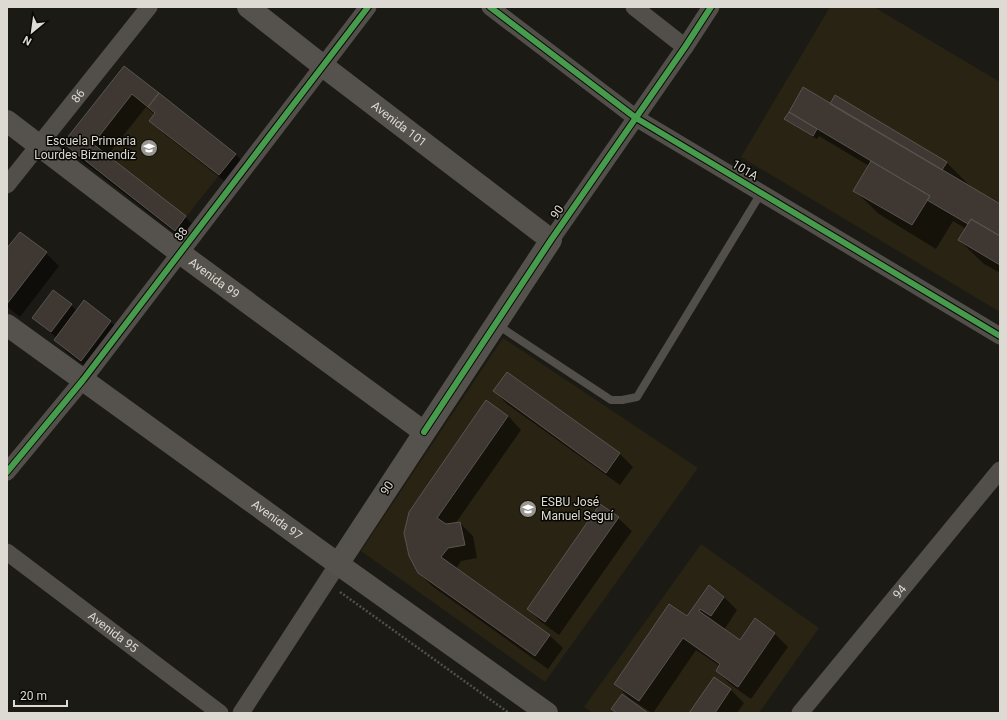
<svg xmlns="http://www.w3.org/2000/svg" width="1007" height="720" font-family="Roboto,sans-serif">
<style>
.built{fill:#282313}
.shadow{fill:#0007}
.building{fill:#3e3732;stroke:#585450}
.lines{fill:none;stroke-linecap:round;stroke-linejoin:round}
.path{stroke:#52504c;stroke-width:2.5;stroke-dasharray:2 2;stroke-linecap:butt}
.lane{stroke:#524f4a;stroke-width:8}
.street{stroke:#524f4a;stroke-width:17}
.secondary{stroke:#55514c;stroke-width:22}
.cycleway-casing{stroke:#080703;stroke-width:8}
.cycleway{stroke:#469c4c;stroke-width:6}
.labels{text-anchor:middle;stroke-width:3;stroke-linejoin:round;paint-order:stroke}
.street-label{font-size:12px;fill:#dcdad2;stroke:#080703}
.poi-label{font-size:12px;fill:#dcdad2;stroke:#080703;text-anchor:end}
</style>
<rect width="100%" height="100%" fill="#1c1a14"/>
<!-- built -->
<path class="built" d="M830 7H874L1000 82V312L741 157Z
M124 66 236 154 175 231 63 143Z
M503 338 698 468 545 682 361 551Z
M701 544 819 628 759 713H593L584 707Z"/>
<!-- shadow -->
<path class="shadow" d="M124 67 235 154 248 167 232 187 164 134 151 120 155 115 146 107 107 156 185 217 199 230 188 243 77 157 64 143Z
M836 97 947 163 971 187 1000 206V273L984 264 959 240 966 229 953 221 936 249 879 214 854 190 869 166 819 136 817 139 790 123 786 119 793 115 790 112 831 105Z
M7 250 46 253 59 266 20 317 7 307Z
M85 302 111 322 124 335 95 374 68 353 55 340 57 338 34 318 71 305 77 311Z
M507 373 620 454 633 467 620 485 507 404 494 391Z
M486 402 508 416 521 430 455 524 460 523 473 536 477 558 461 561 456 569 549 635 563 648 548 669 432 586 418 572 410 556Z
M600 506 618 518 632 531 559 635 541 622 528 609Z
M709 587 724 597 737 610 724 630 740 641 775 634 788 647 751 699 730 684 717 671 720 666 696 650 653 713H652L628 697 615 684 688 618Z
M714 679 731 690 744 703 737 713H690Z"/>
<!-- building -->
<path class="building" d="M124 66 159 93 148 107 132 94 82 158 63 143Z
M803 87 1000 204V236L971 219 968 224 927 200 930 196 789 112Z
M159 93 236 154 219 175 149 121 155 113 148 107Z
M835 95 947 162 942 170 830 104Z
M789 112 817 129 813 136 784 119Z
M93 144 186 216 175 231 82 158Z
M871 161 930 196 912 225 853 191Z
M971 219 1000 236V265L958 240Z
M20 232 47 252 7 304V248Z
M53 290 72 304 51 332 32 318Z
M84 300 111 321 81 361 54 340Z
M507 372 620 453 606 473 493 391Z
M486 400 508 416 437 518 446 524 460 522 465 545 448 548 441 557 550 635 535 656 418 573 409 556 404 533 409 512Z
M600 504 619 517 545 622 527 609Z
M709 585 724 597 711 616 700 609 699 611 740 640 755 618 775 633 738 687 716 671 720 664 683 638 639 701 614 684 669 604 687 616Z
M714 677 731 689 715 713H689Z
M622 694 648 713H617L611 709Z"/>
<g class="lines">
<!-- path -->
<path class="path" d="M340 592 509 713"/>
<!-- lane -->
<path class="lane" d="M496 324 611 400H622L637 397 761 193"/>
<!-- street -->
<g class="street">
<path d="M490 7 636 118 1000 336"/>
<path d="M634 7 685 47"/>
<path id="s1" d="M7 185 149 7"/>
<path d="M551 240 685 47 711 7"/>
<path d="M7 472 83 380 368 7"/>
<path id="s2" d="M7 552 220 713"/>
<path d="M241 713 338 564"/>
<path id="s3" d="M800 713 1000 470"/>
</g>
<!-- secondary -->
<g class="secondary">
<path id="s4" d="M248 7 323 66 551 240 338 564"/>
<path id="s5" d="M7 121 180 253 424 432"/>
<path id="s6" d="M7 325 338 564 547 713"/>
</g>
<!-- cycleway casing -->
<g class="cycleway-casing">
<path id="cycleway" d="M490 7 636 118 1000 336
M424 432 551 240 685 47 711 7
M7 472 83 380 368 7"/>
</g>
<!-- cycleway -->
<use href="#cycleway" class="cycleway"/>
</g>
<!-- icons -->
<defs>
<g id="school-disc" transform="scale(0.9)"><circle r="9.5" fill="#999790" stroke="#080703"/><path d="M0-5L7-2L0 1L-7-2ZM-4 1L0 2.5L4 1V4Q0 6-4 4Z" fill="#fff"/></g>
</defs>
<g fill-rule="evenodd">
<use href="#school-disc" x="149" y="148"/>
<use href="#school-disc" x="528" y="509"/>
</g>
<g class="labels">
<!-- street labels -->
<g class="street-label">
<text dy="4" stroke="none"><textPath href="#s1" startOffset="114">86</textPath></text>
<text dy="4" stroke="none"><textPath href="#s4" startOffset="191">Avenida 101</textPath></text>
<text transform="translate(745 170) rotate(31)" y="4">101A</text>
<text transform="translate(557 212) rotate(-55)" y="4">90</text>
<text transform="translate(181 234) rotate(-53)" y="4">88</text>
<text dy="4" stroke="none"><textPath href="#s5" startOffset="260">Avenida 99</textPath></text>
<text transform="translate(387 488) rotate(-57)" y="4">90</text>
<text dy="4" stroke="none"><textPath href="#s6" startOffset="333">Avenida 97</textPath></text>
<text dy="4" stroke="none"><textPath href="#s3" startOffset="157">94</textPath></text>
<text dy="4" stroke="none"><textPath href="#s2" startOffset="133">Avenida 95</textPath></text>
</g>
<!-- poi labels -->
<g class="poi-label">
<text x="136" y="145">Escuela Primaria<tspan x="136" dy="14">Lourdes Bizmendiz</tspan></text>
<text x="541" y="506" text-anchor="start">ESBU José<tspan x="541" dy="14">Manuel Seguí</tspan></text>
</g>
</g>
<!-- border -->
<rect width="1007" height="720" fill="none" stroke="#dcdad2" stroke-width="16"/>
<!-- north arrow -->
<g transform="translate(32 32) rotate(209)" stroke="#080703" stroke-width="3" paint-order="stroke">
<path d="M0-3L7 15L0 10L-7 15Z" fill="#dcdad2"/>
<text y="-6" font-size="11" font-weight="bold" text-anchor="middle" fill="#dcdad2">N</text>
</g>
<!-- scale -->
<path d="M14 700v6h53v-6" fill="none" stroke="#dcdad2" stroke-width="2"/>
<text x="20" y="700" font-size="12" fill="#dcdad2" stroke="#080703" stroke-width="3" paint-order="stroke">20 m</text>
</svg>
